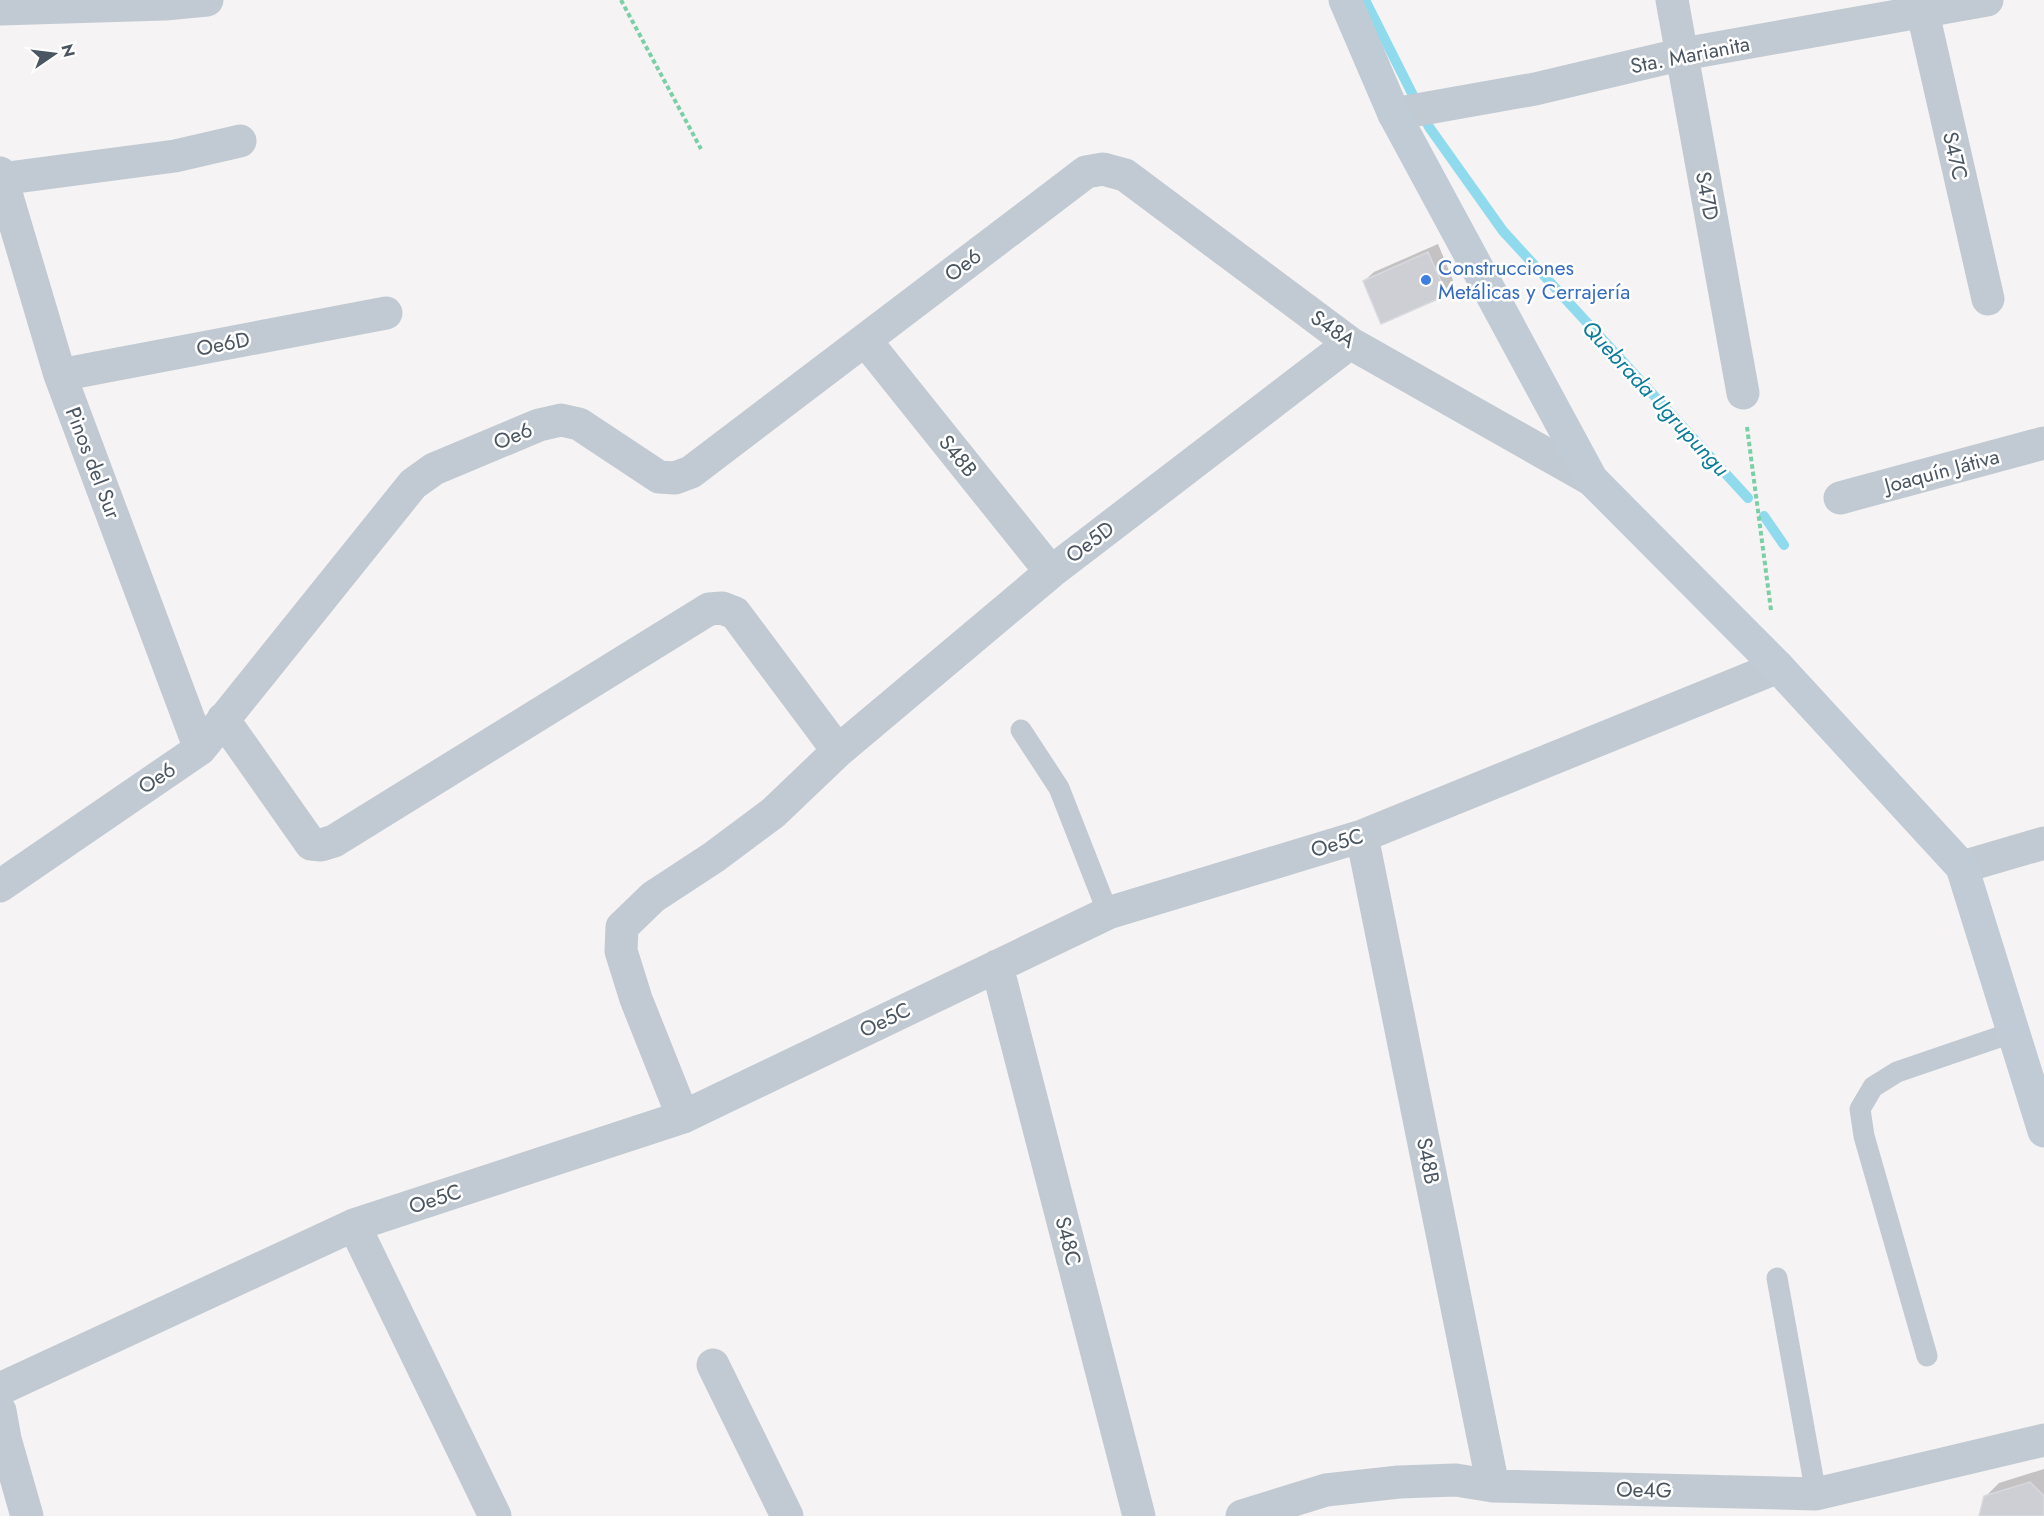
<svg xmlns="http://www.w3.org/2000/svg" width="2044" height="1516" font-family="Jost,sans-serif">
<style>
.shadow{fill:#0003}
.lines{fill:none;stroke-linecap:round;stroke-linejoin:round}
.stream{stroke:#90daee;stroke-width:10}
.building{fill:#cdcfd5;stroke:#d7d9de;stroke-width:1.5}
.path{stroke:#7ad0a6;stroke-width:4;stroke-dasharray:4.5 3;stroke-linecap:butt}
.lane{stroke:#c1cad2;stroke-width:21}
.street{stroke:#c1cad2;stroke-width:33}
.secondary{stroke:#c1cbd6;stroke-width:33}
.shop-dot{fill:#3f7fe0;stroke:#fff;stroke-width:2}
.labels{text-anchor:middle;stroke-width:5;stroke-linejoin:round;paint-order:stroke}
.street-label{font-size:21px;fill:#4a5661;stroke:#fff}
.shop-label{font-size:21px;fill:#366cbe;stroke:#fff;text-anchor:start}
.water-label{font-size:22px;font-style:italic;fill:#0c7c9b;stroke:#fff}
</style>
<rect width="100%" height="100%" fill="#f5f3f3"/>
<!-- shadow -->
<path class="shadow" d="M1438 244 1455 285 1446 294 1364 281 1374 272Z
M2044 1469V1516H1980L1985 1497 1999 1483Z"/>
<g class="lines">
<!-- stream -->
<path class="stream" d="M1365 0 1429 127 1503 231 1748 498
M1764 516 1784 545"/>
</g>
<!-- building -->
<path class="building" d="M1428 252 1447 295 1381 324 1363 281Z
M2030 1482 2044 1496V1516H1979L1984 1496Z"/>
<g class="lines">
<!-- path -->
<path class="path" d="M621 0 701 149
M1747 427 1771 610"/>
<!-- lane -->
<path class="lane" d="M1021 730 1059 788 1108 913
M1777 1278 1816 1494
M1927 1356 1864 1136 1860 1109 1873 1087 1897 1072 2014 1032"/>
<!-- street -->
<path class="street" d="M1672 0 1743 393
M1920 0 1988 299
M0 9 165 4 207 0
M1394 114 1535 89 1683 54 1987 0
M0 173 60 375 200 749
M1 179 175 156 240 141
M865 340 1051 572
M60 375 386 313
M1840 498 2044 443
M223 719 311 844 321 845 334 841 709 609 722 608 735 613 838 751
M1362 836 1493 1486
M1962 867 2044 843
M0 886 200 749 413 484 434 469 539 425 561 420 579 424 659 477 675 478 691 472 1086 172 1103 169 1125 175 1350 343 1592 480
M997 966 1139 1516
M683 1117 636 999 621 951 622 927 653 897 714 857 773 813 838 751 1051 572 1350 343
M354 1225 495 1516
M713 1365 787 1516
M0 1389 354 1225 683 1117 1108 913 1362 836 1778 667
M0 1411 5 1439 27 1516
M1242 1516 1326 1490 1399 1482 1456 1480 1493 1486 1816 1494 2044 1440"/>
<!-- secondary -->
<path class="secondary" d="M1345 0 1394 114 1592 480 1778 667 1962 867 2044 1131"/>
</g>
<!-- markers -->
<circle class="shop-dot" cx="1426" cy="280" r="6"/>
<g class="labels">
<!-- street labels -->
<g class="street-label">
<text transform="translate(1690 55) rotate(-11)" y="7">Sta. Marianita</text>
<text transform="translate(1955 156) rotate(77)" y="7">S47C</text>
<text transform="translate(1707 196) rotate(80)" y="7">S47D</text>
<text transform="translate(963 265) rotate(-37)" y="7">Oe6</text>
<text transform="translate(1333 329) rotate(35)" y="7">S48A</text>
<text transform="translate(223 344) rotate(-11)" y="7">Oe6D</text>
<text transform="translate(513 436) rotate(-22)" y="7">Oe6</text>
<text transform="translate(958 456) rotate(51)" y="7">S48B</text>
<text transform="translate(93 463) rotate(69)" y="7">Pinos del Sur</text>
<text transform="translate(1942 471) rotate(-15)" y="7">Joaquín Játiva</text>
<text transform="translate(1090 542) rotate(-37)" y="7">Oe5D</text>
<text transform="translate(157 778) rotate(-34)" y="7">Oe6</text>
<text transform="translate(1337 843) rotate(-17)" y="7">Oe5C</text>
<text transform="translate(885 1020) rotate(-26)" y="7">Oe5C</text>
<text transform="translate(1428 1161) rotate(79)" y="7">S48B</text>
<text transform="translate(435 1199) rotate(-18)" y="7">Oe5C</text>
<text transform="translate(1068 1241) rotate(76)" y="7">S48C</text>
<text transform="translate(1644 1490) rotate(1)" y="7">Oe4G</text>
</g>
<!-- shop labels -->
<g class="shop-label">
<text x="1438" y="275">Construcciones<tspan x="1438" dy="24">Metálicas y Cerrajería</tspan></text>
</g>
<!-- water labels -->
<g class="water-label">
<text transform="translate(1656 398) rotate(47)" y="8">Quebrada Ugrupungu</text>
</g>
</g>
<!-- north arrow -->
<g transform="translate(54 54) rotate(76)" stroke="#ffffff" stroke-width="4.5" paint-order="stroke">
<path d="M0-4.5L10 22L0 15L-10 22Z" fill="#4a5661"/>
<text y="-9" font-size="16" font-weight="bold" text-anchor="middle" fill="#4a5661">N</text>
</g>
</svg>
